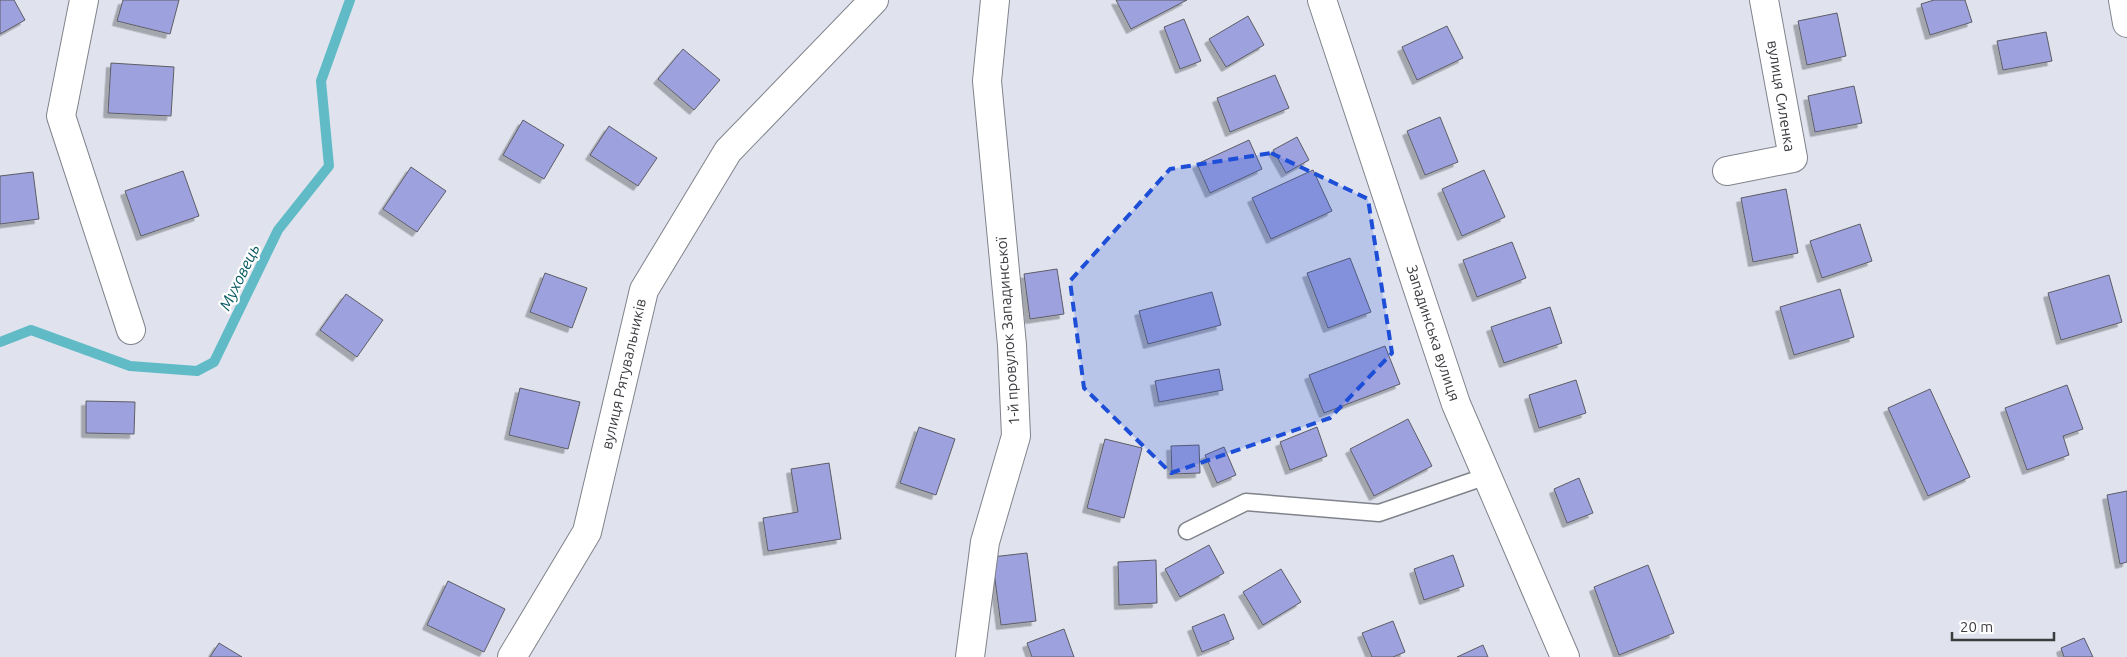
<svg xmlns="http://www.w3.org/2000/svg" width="2127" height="657" font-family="Ubuntu,sans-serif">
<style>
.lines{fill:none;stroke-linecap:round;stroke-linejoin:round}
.stream{stroke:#60bbc6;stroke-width:10}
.building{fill:#9da1de;stroke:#5d5d66;filter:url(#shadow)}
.service-casing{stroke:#80838c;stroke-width:19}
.minor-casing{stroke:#80838c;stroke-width:30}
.secondary-casing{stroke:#80838c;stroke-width:30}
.service{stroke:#fff;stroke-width:16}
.minor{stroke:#fff;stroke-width:28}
.secondary{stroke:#fff;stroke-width:28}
.marked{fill:#1d4ed8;fill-opacity:0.2;stroke:#1d4ed8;stroke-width:4;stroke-dasharray:10 6;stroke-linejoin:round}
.labels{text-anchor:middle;stroke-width:4.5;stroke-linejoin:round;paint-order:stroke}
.street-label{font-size:15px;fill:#3b3c40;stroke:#fff}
.water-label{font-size:16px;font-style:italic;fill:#085a62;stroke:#fff}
</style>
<defs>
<filter id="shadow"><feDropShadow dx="-4.5" dy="4.5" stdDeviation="0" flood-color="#0004"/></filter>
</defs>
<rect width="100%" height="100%" fill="#e0e3ed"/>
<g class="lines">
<!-- stream -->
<path class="stream" d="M0 342 31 330 130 366 197 371 214 362 278 230 329 166 321 81 350 0"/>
</g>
<!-- building -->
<path class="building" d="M0 0H14L25 20 0 34Z
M123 0H179L170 34 117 21Z
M1116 0H1187L1131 29Z
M1934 0H1965L1972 22 1930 35 1921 4Z
M1837 13 1846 56 1807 65 1798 21Z
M1248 16 1264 45 1226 67 1209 39Z
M1184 19 1201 61 1180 69 1164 27Z
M1447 26 1463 58 1417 80 1402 47Z
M2046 32 2052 61 2003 70 1997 41Z
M683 49 720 80 694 110 658 79Z
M111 63 174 67 171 116 108 113Z
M1275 75 1289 108 1230 132 1217 98Z
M1854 86 1862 123 1815 132 1808 96Z
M1440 117 1458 162 1425 175 1407 131Z
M523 120 564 145 544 179 503 155Z
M609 126 657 158 638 186 590 155Z
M1297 137 1309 160 1286 173 1273 150Z
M1249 140 1262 169 1210 193 1197 164Z
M411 167 446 191 417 232 383 209Z
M1313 170 1332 211 1271 239 1252 198Z
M1484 170 1505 217 1462 236 1442 189Z
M183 171 199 216 141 236 125 191Z
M33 172 39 219 0 224V176Z
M1786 189 1798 253 1753 262 1741 198Z
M1860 224 1872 261 1822 278 1810 241Z
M1512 242 1526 278 1477 297 1463 260Z
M1350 258 1371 312 1328 328 1307 273Z
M1057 269 1064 314 1030 319 1024 274Z
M545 273 587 288 572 328 530 312Z
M2109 275 2122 322 2061 340 2048 293Z
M1840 289 1854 337 1794 355 1780 307Z
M1212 292 1221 325 1148 344 1139 311Z
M346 294 383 320 357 357 320 330Z
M1550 307 1562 343 1504 363 1491 327Z
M1385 346 1400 384 1324 413 1309 375Z
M1219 369 1223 390 1159 402 1155 381Z
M1576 380 1586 413 1539 428 1529 395Z
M2067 385 2083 429 2063 436 2069 455 2027 470 2005 408Z
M520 388 580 402 568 449 509 435Z
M1930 389 1970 477 1928 496 1888 408Z
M86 401 135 402 134 434 86 433Z
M1408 419 1432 466 1374 496 1350 449Z
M919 427 955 439 936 495 900 483Z
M1317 427 1327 456 1290 470 1280 442Z
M1105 439 1142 448 1124 518 1087 508Z
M1199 445 1200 473 1172 474 1171 446Z
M1224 447 1236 475 1217 483 1205 455Z
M829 463 841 539 768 551 763 518 798 512 791 469Z
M1579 478 1593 513 1567 523 1554 489Z
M2127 491V562L2120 564 2107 495Z
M1209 545 1224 573 1180 597 1165 569Z
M1027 553 1036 621 1001 625 992 557Z
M1453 555 1464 586 1424 600 1414 569Z
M1156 560 1157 603 1119 605 1118 562Z
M1648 565 1674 633 1619 655 1594 587Z
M1281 569 1301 602 1263 625 1243 592Z
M448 581 505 609 484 652 427 625Z
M1224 614 1234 639 1202 652 1192 627Z
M1393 621 1405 652 1393 657H1372L1362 633Z
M1064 629 1074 657H1032L1027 643Z
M2084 638 2093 657H2064L2061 648Z
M219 643 242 657H210Z
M1483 645 1488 657H1457Z"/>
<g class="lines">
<!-- service casing -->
<g class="service-casing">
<path id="service" d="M1187 531 1246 502 1379 513 1487 476"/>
</g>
<!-- minor casing -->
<g class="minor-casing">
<path id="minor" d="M84 0 61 116 131 330
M1322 0 1456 404 1565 657
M2123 0 2127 23
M1727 171 1793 158 1764 0
M970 657 985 542 1016 436 1012 345 987 81 995 0"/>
</g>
<!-- secondary casing -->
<g class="secondary-casing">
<path id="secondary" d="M512 657 587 532 644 290 728 151 874 0"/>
</g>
<!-- service -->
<use href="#service" class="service"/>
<!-- minor -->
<use href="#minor" class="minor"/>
<!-- secondary -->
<use href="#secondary" class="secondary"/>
</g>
<!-- marked area -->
<path class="marked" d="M1271 153 1368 199 1392 353 1330 418 1171 473 1084 388 1070 281 1170 169Z"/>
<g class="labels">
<!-- street labels -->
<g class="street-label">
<text transform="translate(1781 96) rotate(81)" y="5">вулиця Силенка</text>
<text transform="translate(1008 331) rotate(-94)" y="5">1-й провулок Западинської</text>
<text transform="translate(1433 333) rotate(72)" y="5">Западинська вулиця</text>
<text transform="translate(624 374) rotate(-77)" y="5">вулиця Рятувальників</text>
</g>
<!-- water labels -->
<g class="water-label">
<text transform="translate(239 277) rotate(-64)" y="6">Муховець</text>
</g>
</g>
<!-- scale -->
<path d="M1952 632v8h102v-8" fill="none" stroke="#3b3c40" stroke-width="2.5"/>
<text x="1960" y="632" font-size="15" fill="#3b3c40" stroke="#ffffff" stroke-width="4" paint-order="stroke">20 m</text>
</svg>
